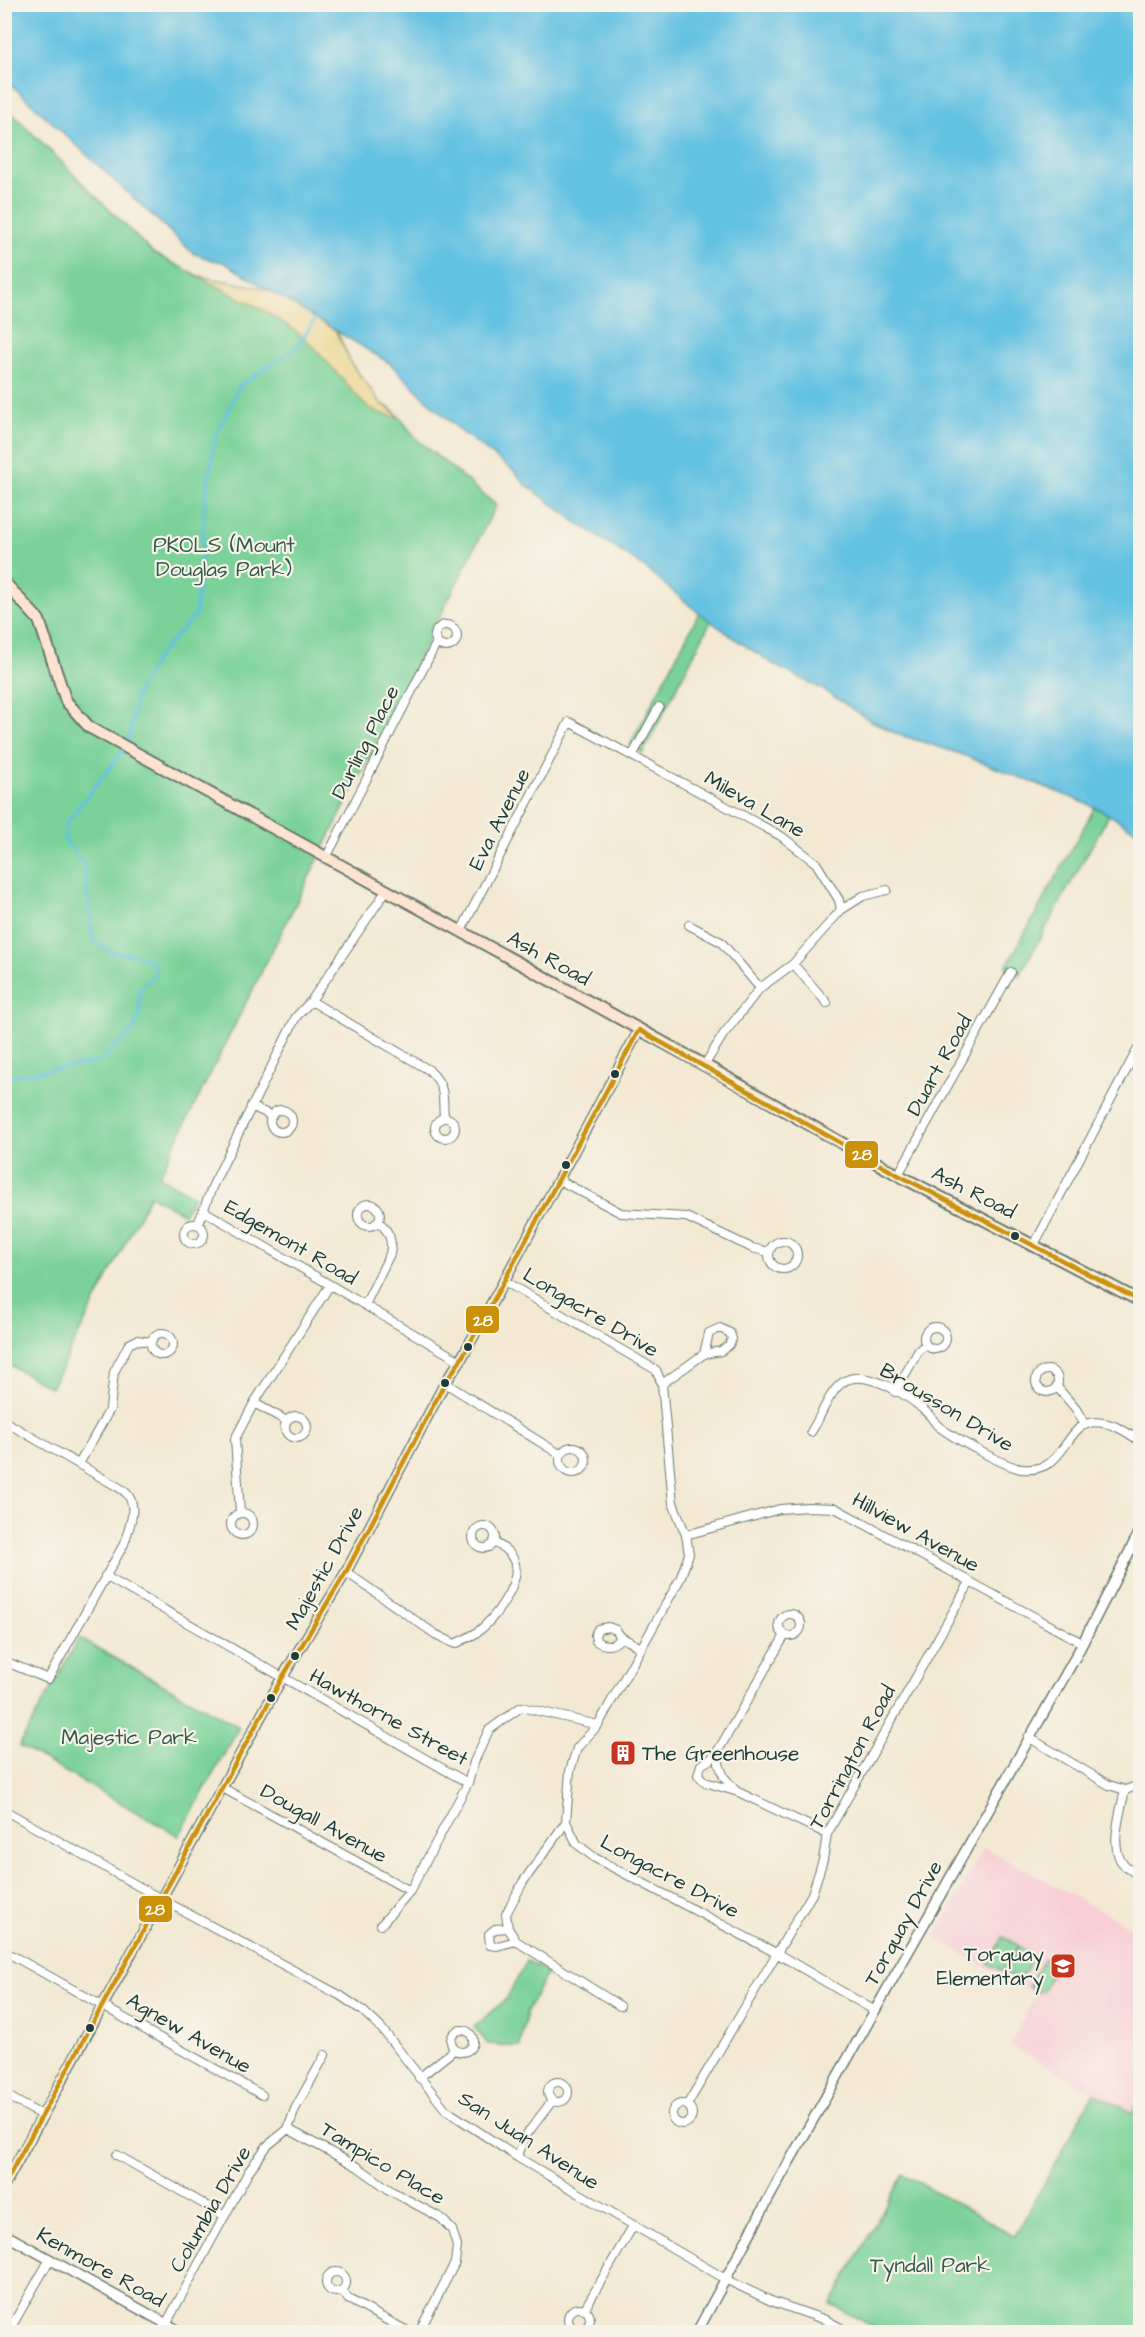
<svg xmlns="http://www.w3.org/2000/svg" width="1145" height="2337" font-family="'Architects Daughter',sans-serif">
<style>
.built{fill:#f7cfd5}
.green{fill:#7ad298;stroke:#4c8866;stroke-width:1.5}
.sand{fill:#eeda9e;stroke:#868c69;stroke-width:1.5}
.water{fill:#64c1e2;stroke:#427f8b;stroke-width:1.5}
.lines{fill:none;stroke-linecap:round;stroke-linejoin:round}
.stream{stroke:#64c1e2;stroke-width:3}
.minor-casing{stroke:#69796c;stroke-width:10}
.tertiary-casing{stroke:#69796c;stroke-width:12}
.secondary-casing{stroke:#69796c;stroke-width:14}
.minor{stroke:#fff;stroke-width:8}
.tertiary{stroke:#fff;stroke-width:9}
.secondary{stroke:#fde4d1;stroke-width:10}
.bus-1-casing{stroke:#f7f3e8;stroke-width:9}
.bus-1{stroke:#cc910a;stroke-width:4.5}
.bus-dot{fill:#1f3d34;stroke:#f7f3e8;stroke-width:2}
.labels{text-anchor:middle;stroke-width:4.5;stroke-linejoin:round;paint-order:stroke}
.park-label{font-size:21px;fill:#315b48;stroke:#f7f3e8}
.street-label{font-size:21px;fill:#1f3d34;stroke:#f7f3e8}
.poi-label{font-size:21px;fill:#1f3d34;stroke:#f7f3e8;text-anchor:start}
.line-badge{stroke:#f7f3e8;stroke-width:2}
.badge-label{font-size:16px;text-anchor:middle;font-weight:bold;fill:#fff}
</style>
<rect width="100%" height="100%" fill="#f7f3e8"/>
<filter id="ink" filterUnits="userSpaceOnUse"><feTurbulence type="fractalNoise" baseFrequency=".0167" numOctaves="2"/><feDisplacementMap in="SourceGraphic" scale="12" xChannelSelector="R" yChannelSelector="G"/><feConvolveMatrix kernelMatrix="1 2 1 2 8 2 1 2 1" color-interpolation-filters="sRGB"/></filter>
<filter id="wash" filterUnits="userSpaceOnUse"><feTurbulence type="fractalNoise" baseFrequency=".008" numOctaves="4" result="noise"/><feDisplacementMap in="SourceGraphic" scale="24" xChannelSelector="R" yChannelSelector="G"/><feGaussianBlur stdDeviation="1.35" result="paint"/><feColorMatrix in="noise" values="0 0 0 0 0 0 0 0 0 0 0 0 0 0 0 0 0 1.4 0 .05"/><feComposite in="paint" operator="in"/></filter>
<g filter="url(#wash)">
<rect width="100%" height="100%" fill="#f3e9d3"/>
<!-- built -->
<path class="built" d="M984 1847 1140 1932V2098L1132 2114 1009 2045 1036 1994 934 1938Z"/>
<!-- green -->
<path class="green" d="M4 105 153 253 198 276 262 288 330 316 352 365 380 402 395 412 418 440 496 505 159 1176 194 1196 184 1214 150 1195 51 1388 4 1362Z
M699 613 711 621 643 753 630 745Z
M1095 807 1109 815 1019 976 1006 967Z
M79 1638 239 1727 179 1836 19 1746Z
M1003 1937 1018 1945 1003 1972 988 1963Z
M1019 1947 1034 1955 1020 1981 1005 1973Z
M1044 1958 1056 1965 1043 1991 1036 1992 1028 1987Z
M527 1961 548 1972 527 2011 520 2047 488 2044 474 2027 506 1999Z
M1094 2093 1132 2113 1140 2098V2332H883L831 2304 903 2174 1015 2236Z"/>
<!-- sand -->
<path class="sand" d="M198 276 262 288 327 313 352 365 380 402 400 418 376 412 363 403 314 347 295 330 263 310Z"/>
<!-- water -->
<path class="water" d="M4 5H1140V833L1099 809 1073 798 955 752 897 734 868 719 822 689 778 667 735 639 694 609 644 567 573 520 524 483 515 472 463 433 432 405 391 364 223 262 212 260 193 253 5 79Z"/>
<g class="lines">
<!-- stream -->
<path class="stream" d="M4 1084 11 1076 99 1062 134 1029 140 1013 139 989 156 973 152 962 138 955 111 952 93 941 84 864 64 839 67 822 123 751 130 734 136 694 158 656 195 615 203 550 204 508 215 437 240 385 297 347 316 318"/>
</g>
</g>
<g filter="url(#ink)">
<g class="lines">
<!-- minor casing -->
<g class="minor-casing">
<path id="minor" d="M435 636a11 11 0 1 1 22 0a11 11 0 1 1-22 0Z
M632 756 659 707
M326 858 437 642
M841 910 863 896 887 890
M689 925 721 942 760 988
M461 931 569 722 781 836 816 863 839 900 841 910 793 964 760 988 723 1035 704 1066
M793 964 827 1003
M311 1001 429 1070C447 1088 442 1095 444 1117
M251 1106 272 1116
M270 1121a11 11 0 1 1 22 0a11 11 0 1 1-22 0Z
M435 1128a10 10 0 1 1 20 0a10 10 0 1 1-20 0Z
M898 1175 1011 972
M559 1180 621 1213 686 1217 752 1248 769 1252
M358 1215a11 11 0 1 1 22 0a11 11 0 1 1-22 0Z
M204 1211 460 1361
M184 1234a10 10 0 1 1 20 0a10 10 0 1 1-20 0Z
M198 1224 213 1185 296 1017 311 1001 386 891
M769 1255a14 14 0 1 1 28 0a14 14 0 1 1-28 0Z
M1034 1245 1137 1050
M504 1281 656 1370 662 1384 673 1503 686 1535 689 1554 680 1579 598 1725 577 1748 570 1771 566 1822 577 1844 595 1858 778 1954 875 2011
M365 1305 390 1254C393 1240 389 1231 378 1221
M924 1338a11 11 0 1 1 22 0a11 11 0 1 1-22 0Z
M151 1344a11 11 0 1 1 22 0a11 11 0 1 1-22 0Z
M1036 1381a11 11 0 1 1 22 0a11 11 0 1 1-22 0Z
M445 1383 561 1455
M662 1384 704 1354 721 1351 729 1345 732 1339 730 1333 720 1328 709 1333 704 1354
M1057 1387 1076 1409 1085 1425
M895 1392 919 1350 926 1344
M254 1403 287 1421
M285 1427a11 11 0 1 1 22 0a11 11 0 1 1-22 0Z
M4 1421 111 1483C116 1486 123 1489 127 1494 139 1507 128 1530 124 1544L48 1679 4 1661
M811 1432C821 1417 828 1393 843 1382 865 1367 909 1396 925 1411 930 1415 933 1420 937 1425 948 1435 1008 1468 1022 1469 1071 1474 1062 1415 1103 1423 1117 1425 1129 1434 1140 1441
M560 1460a13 13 0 1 1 26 0a13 13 0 1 1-26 0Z
M79 1464 110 1409 114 1372 129 1344 137 1340 151 1342
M240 1513 235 1439 254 1403 330 1285
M231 1524a11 11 0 1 1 22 0a11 11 0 1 1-22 0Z
M473 1537a11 11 0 1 1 22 0a11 11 0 1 1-22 0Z
M686 1535 780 1509 808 1507 835 1508 1082 1643
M346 1572 435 1634 455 1644C462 1640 470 1637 476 1633 493 1621 523 1582 514 1561 511 1552 502 1547 494 1542
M105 1576 468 1783
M779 1625a11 11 0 1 1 22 0a11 11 0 1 1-22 0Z
M785 1635 719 1749V1764L724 1777 736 1791 827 1834
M621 1637C614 1647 606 1647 596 1641L595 1635 598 1629 608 1627 616 1630 621 1637 641 1648
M1028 1737 1109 1785 1125 1790 1140 1785
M719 1749 711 1759 701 1765 698 1775 705 1782 735 1791
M221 1787 410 1891
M1125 1790C1121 1810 1108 1849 1124 1865 1128 1870 1135 1872 1140 1875
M4 1810 161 1899 341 1996 363 2011 382 2029 446 2110 517 2157 727 2280 771 2301 826 2320 848 2332
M566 1822 523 1882 506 1914 508 1928 516 1941 620 2006
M381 1925 410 1891 468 1783 474 1762 489 1730 521 1707 598 1725
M508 1928 495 1929 489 1934 490 1945 497 1946 516 1941
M4 1951 262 2095
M451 2041a11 11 0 1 1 22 0a11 11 0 1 1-22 0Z
M419 2078 454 2050
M548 2092a10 10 0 1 1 20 0a10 10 0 1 1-20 0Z
M4 2094 43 2116
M672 2114a10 10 0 1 1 20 0a10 10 0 1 1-20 0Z
M687 2105 812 1894 823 1860 827 1834 970 1582
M288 2129 358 2167 391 2191 441 2218 452 2230 457 2246 455 2263 419 2332
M117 2155 225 2216
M517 2157 527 2134 552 2101
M326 2282a10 10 0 1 1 20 0a10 10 0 1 1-20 0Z
M342 2290 348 2299 409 2332
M568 2319a11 11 0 1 1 22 0a11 11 0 1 1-22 0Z
M584 2310 633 2226
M166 2324 249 2171 267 2146 288 2129 295 2109 325 2055
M5 2332 10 2329 50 2259"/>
</g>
<!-- tertiary casing -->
<g class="tertiary-casing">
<path id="tertiary" d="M4 2186 282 1678 346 1572 445 1383 460 1361 504 1281 639 1030
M4 2234 181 2332
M697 2332 776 2185 1076 1656 1140 1531"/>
</g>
<!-- secondary casing -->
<g class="secondary-casing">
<path id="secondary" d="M5 583 39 620 66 701 89 727 717 1072 898 1175 1140 1301"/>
</g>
<!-- minor -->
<use href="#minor" class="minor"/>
<!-- tertiary -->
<use href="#tertiary" class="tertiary"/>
<!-- secondary -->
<use href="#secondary" class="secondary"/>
<!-- bus-1 casing -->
<g class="bus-1-casing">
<path id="bus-1" d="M4 2185 282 1678 346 1572 445 1383 460 1361 504 1281 639 1030 898 1175 1140 1301"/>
</g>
<!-- bus-1 -->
<use href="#bus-1" class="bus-1"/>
</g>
</g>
<!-- icons -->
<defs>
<g id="building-square" transform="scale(1.35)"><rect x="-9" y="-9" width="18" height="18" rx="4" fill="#c8321e" stroke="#f7f3e8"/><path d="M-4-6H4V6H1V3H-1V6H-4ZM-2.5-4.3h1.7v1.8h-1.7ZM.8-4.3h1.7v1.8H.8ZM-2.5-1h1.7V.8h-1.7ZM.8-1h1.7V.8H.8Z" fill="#fff"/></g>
<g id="school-square" transform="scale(1.35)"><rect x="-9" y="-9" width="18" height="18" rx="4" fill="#c8321e" stroke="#f7f3e8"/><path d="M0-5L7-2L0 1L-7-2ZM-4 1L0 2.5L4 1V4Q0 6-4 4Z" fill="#fff"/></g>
</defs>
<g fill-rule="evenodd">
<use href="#building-square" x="623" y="1753"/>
<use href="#school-square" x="1063" y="1966"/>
</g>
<!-- markers -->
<g class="bus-dot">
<circle cx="615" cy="1074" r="5"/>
<circle cx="566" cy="1165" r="5"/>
<circle cx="1015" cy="1236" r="5"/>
<circle cx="468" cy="1347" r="5"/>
<circle cx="445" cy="1383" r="5"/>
<circle cx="295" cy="1656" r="5"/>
<circle cx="271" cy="1698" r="5"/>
<circle cx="90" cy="2028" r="5"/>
</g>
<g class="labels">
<!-- park labels -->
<g class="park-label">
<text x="224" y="552">PKOLS (Mount<tspan x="224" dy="24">Douglas Park)</tspan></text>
<text x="129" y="1744">Majestic Park</text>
<text x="930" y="2272">Tyndall Park</text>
</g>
<!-- street labels -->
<g class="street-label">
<text transform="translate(365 742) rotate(-63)" y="7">Durling Place</text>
<text transform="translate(755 804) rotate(30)" y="7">Mileva Lane</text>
<text transform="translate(499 819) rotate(-63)" y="7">Eva Avenue</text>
<text transform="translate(549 958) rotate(29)" y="7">Ash Road</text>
<text transform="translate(939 1065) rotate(-61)" y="7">Duart Road</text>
<text transform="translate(974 1192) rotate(27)" y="7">Ash Road</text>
<text transform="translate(291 1242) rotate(30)" y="7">Edgemont Road</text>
<text transform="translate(591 1312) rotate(31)" y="7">Longacre Drive</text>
<text transform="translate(947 1407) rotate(31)" y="7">Brousson Drive</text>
<text transform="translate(916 1532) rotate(29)" y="7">Hillview Avenue</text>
<text transform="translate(324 1568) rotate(-61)" y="7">Majestic Drive</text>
<text transform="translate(389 1717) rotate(29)" y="7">Hawthorne Street</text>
<text transform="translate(852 1757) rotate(-62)" y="7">Torrington Road</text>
<text transform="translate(324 1823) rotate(29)" y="7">Dougall Avenue</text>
<text transform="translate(670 1876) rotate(28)" y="7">Longacre Drive</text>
<text transform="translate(903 1923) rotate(-61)" y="7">Torquay Drive</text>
<text transform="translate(189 2033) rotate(30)" y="7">Agnew Avenue</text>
<text transform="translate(529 2140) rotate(33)" y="7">San Juan Avenue</text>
<text transform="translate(383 2163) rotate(31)" y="7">Tampico Place</text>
<text transform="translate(210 2209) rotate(-60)" y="7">Columbia Drive</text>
<text transform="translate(101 2267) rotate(29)" y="7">Kenmore Road</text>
</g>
<!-- poi labels -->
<g class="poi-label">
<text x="642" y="1760">The Greenhouse</text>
<text x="1044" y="1961" text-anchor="end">Torquay<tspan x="1044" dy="24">Elementary</tspan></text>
</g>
</g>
<g class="line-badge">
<rect x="844" y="1140" width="35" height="29" rx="6" fill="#cc910a"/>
<rect x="465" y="1305" width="35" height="29" rx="6" fill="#cc910a"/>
<rect x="138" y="1895" width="35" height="28" rx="6" fill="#cc910a"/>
</g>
<g class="badge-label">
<text x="862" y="1160">28</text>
<text x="483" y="1326">28</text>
<text x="155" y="1915">28</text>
</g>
<!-- margin -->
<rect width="1145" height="2337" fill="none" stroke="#f7f3e8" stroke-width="24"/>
</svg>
